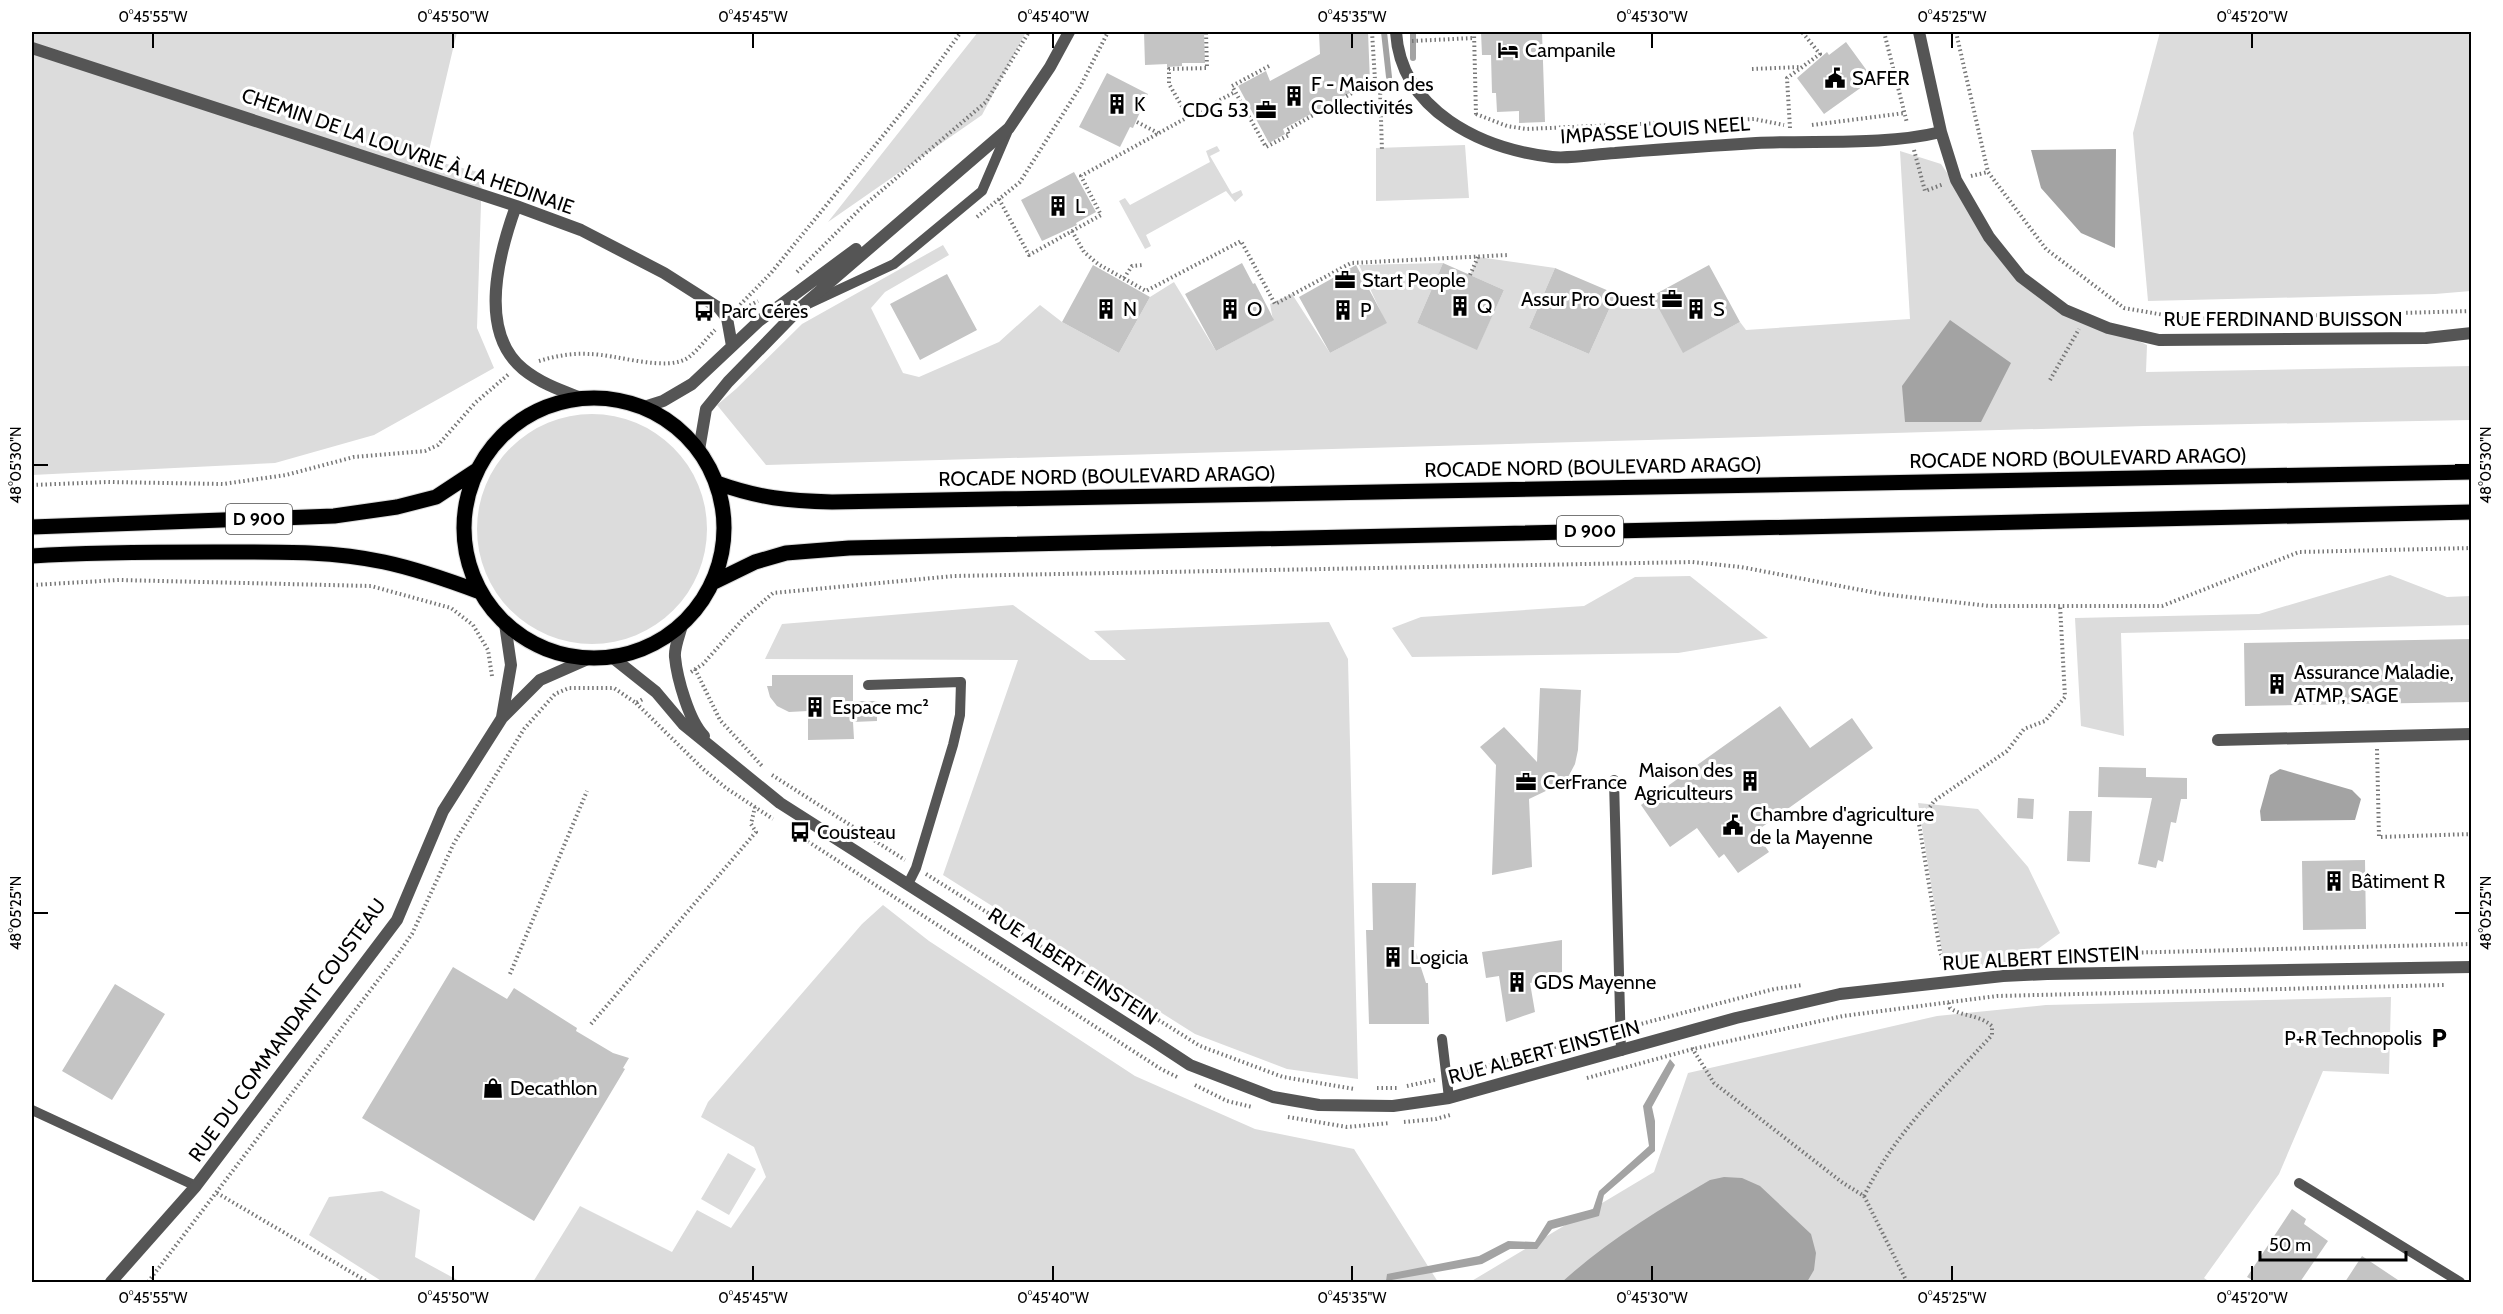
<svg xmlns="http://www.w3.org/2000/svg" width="2503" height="1314" font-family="Cabin,sans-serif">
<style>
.green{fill:#dcdcdc}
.water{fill:#a3a3a3}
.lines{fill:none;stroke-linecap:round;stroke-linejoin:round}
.stream{stroke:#a3a3a3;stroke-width:6}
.building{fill:#c4c4c4}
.primary-casing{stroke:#dbdbdb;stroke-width:17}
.path{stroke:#777;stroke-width:4;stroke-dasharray:1.5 3;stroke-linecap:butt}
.lane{stroke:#555;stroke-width:10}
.street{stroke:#555;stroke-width:12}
.primary{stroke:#000;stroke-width:15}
.ticks{fill:none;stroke:#000;stroke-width:2}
.labels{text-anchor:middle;stroke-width:6;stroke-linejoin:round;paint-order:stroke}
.shield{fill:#fff;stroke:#4c4c4c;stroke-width:1.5}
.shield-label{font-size:18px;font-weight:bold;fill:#000}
.poi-label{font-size:20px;fill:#000;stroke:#fff;text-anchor:start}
.street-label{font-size:20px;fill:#000;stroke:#fff}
.neatline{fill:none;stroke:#000;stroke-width:2}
.ticks-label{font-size:15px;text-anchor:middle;fill:#000}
</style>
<rect width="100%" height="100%" fill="#fff"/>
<!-- green -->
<path class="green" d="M32 32H457L427 159 482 173 477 328 494 368 374 435 275 463 32 475Z
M978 32H1026L982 115 828 222Z
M2160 32H2471V291L2435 294 2148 301 2133 133Z
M1465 145 1469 198 1376 201V148Z
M1217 146 1220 151 1210 156 1232 194 1241 190 1243 195 1235 202 1226 191 1146 235 1151 246 1145 249 1119 201 1125 198 1130 205 1210 162 1206 151Z
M1900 151 1941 164 2025 287 2147 345 2146 372 2472 366 2471 420 2144 426 766 465 717 405 736 389 802 324 943 245 949 255 885 292 871 308 903 373 919 377 999 342 1040 305 1062 322 1119 353 1150 297 1174 282 1216 351 1273 320 1270 304 1292 294 1330 353 1386 323 1359 265 1443 263 1417 323 1477 349 1504 290 1470 275 1478 257 1555 268 1529 328 1589 354 1616 294H1656L1684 352 1740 322 1746 330 1910 319Z
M477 529a115 115 0 1 1 230 0a115 115 0 1 1-230 0Z
M2390 575 2447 597 2471 596V625L2121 633 2124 736 2081 726 2075 618 2259 614Z
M1690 576 1768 638 1678 653 1412 657 1392 628 1421 617 1584 606 1635 577Z
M1013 605 1090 660H1126L1094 631 1329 622 1348 659 1358 1079 1287 1069 1195 1034 943 875 1018 660 765 659 782 624Z
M1918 803 1978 809 2028 867 2060 933 2016 965 1945 971Z
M883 905 929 941 1135 1076 1255 1129 1354 1149 1438 1282H533L580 1206 672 1252 697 1210 731 1228 766 1177 754 1147 701 1117 708 1102 862 924Z
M2391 997 2389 1074 2323 1071 2279 1174 2204 1278 2210 1282H1470L1654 1172 1688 1073 1937 1016 2046 1005Z
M728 1153 756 1169 729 1215 701 1199Z
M382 1191 420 1210 415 1257 461 1282H383L309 1235 329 1197Z"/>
<!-- water -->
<path class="water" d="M2116 149 2115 248 2081 233 2041 188 2031 150Z
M1950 320 2011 363 1981 422H1905L1902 386Z
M2280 769 2352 790 2361 799 2355 820 2261 821 2260 811 2270 775Z
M1670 1059 1675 1065 1652 1107 1655 1121V1151L1604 1195 1599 1216 1552 1229 1537 1249H1510L1482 1264 1386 1281 1387 1274 1479 1256 1508 1241 1535 1242 1548 1221 1593 1209 1599 1191 1649 1146 1643 1106Z
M1724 1177 1742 1178 1760 1186 1811 1234 1816 1253 1814 1270 1807 1282H1562C1606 1242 1658 1210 1710 1180Z"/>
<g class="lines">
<!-- stream -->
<path class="stream" d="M1384 32 1389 77
M1413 32V58"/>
</g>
<!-- building -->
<path class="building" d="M1144 32H1204L1205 63H1182V66L1167 67V64L1145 65Z
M1319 32H1368L1370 82 1283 129 1285 134 1269 143 1238 86 1266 71 1270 81 1320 54Z
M1481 32H1542L1545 122 1519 123V111L1497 112 1496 93H1492L1491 55H1482Z
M1846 42 1873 79 1824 114 1797 78 1827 52 1829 55Z
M1107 73 1148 94 1133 128 1130 127 1120 147 1079 127Z
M1074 172 1096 212 1076 223 1077 225 1042 241 1021 200Z
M1242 263 1253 284 1255 283 1274 320 1216 351 1185 294Z
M1443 263 1504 290 1477 350 1417 323Z
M1093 265 1150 297 1119 353 1062 322Z
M1356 265 1387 323 1330 353 1299 297Z
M1709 265 1740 322 1683 353 1652 296Z
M1555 268 1616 294 1589 354 1529 328Z
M947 274 977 330 920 360 890 304Z
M2472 639V702L2245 706 2244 643Z
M772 675H853V701H877V721L853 722 854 739 808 740V711L789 712 777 706 770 697 767 686H772Z
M1540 688 1581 690 1578 750 1575 764 1566 781 1562 777 1550 789 1529 799 1532 867 1492 875 1496 765 1480 747 1504 727 1537 762Z
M1780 706 1810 748 1852 718 1873 748 1755 832 1769 852 1738 873 1724 854 1719 858 1697 828 1670 847 1641 805Z
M2099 767 2146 768V777L2187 778V799H2181L2176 823 2171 822 2163 862 2158 860 2156 868 2138 864 2152 798 2098 797Z
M2018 798 2034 799 2033 819 2017 818Z
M2069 811H2092L2090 862 2067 861Z
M2365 860 2366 929 2303 930 2302 861Z
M1372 883H1416L1414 946 1426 983H1428L1429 1024H1369L1366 930H1373Z
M1562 940V972L1550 974 1551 979 1530 983 1535 1012 1506 1022 1499 976 1486 978 1482 952Z
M453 967 507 999 514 988 577 1028 576 1031 613 1053 629 1058 623 1068 625 1069 534 1221 362 1118Z
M115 984 165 1014 112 1100 62 1071Z
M2292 1209 2306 1219 2304 1224 2328 1241 2300 1282H2256L2247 1277Z
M2362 1256 2401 1282H2345Z"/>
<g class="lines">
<!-- primary casing -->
<g class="primary-casing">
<path id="primary" d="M464 528a130 130 0 1 1 260 0a130 130 0 1 1-260 0Z
M717 483C759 498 788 501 832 502L2472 472
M32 527 334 516 397 507 436 497 477 470
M32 556C93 552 153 552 215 552 270 552 329 550 384 562 417 569 448 580 480 592
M714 582 755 562 786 553 849 548 2472 512"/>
</g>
<!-- path -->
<path class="path" d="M1372 32 1375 80 1380 87 1382 151
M1474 32 1476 115
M1884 32 1907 123
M1956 32 1988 172 2046 249 2124 308 2187 319 2472 311
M1412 41 1474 38
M1269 66 1232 86 1266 147 1289 135 1287 130 1375 80
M1752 69 1800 67
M1476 114 1507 126 1526 129 1754 119 1784 125
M1188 117 1235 92
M1137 122 1158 133
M1812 125 1905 113
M1790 128 1787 78 1820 54 1802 32
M1914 150 1925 191 1944 184
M1971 176 1988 172
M999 199 1029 255 1101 215 1081 176 1188 117 1169 84V69L1207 68 1206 32
M977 217 1020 182 1080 87 1108 32
M1072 231 1084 252 1098 264 1146 291 1241 241 1275 304 1351 263 1508 255
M797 272 861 208 986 102 1029 32
M1470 275 1478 257
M1124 278 1132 266 1143 265
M737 308 771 273 912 100 961 32
M738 312 758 301
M539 361C555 356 572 353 589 354 615 354 668 373 689 357 698 350 706 339 715 330
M2050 380 2079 329
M32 485 108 482 223 484 286 475 354 457 425 451 438 445 475 403 510 373
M32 585 119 580 371 586 451 608 473 625 488 650 492 676
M695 669 720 720 762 766
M691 672 703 664 743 619 773 593 954 576 1692 562 1741 567 1882 594 1989 606H2162L2299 552 2472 548
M636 703 703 769 726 788 773 819
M2377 749 2379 837 2472 834
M772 775 905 860
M804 839 1161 1069 1177 1077
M926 874 1200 1046 1283 1077 1355 1089
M2079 956 2122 953 2472 944
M1945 968 1940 951 1919 824 1934 801 2007 751 2024 729 2045 721 2065 697 2060 605
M510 974 587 791
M591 1024 756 832 751 824 755 807
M1633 1026 1774 989 1803 985
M1692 1048 1714 1083 1843 1183 1864 1196 1907 1282
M1459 1074 1608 1032
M1587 1078 1693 1049 1843 1016 1997 996 2444 985
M1195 1085 1227 1101 1252 1107
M1407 1086 1435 1080
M1377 1088H1399
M1288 1117 1347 1127 1390 1123
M1404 1122 1436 1119 1450 1115
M217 1193 368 1282
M1864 1196C1897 1129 1943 1089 1992 1035V1026C1978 1014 1963 1017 1950 1008L1948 1000
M148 1282 398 954 412 934 454 843 524 729 555 694 569 688H614L636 703 643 699"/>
<!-- lane -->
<path class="lane" d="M808 304 894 264 982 191 1009 128
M868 685 961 682 960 715 953 745 916 868 908 884
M1614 780 1621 1051
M1442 1039 1449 1098
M32 1110 196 1186
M2299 1183 2460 1282"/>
<!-- street -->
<path class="street" d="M1396 32C1401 111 1482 149 1552 157 1572 159 1595 154 1615 153 1662 149 1709 146 1756 143 1817 140 1882 146 1941 132
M1919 32 1941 132 1956 180 1989 237 2021 277 2065 310 2108 328 2159 340 2426 338 2472 333
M32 48 516 206 581 230 664 273 719 308 727 318 732 346
M516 206C499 253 477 331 523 369 540 383 560 390 581 398
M644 407 663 401 692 384 759 321 856 249
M699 450 706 409 728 382 800 308 1009 128 1050 67 1069 32
M682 625C680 634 674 647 675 657 677 678 689 721 704 736
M612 657 656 692 683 724 780 803 1155 1042 1190 1065 1273 1097 1319 1105 1393 1106 1449 1098 1736 1018 1840 994 2003 976 2047 974 2472 967
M502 717 511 665 505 624
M2218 740 2472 734
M111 1282 196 1186 397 920 443 811 502 718 540 680 590 658"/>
<!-- primary -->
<use href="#primary" class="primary"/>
</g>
<!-- ticks -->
<path class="ticks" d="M153 33V48M453 33V48M753 33V48M1053 33V48M1352 33V48M1652 33V48M1952 33V48M2252 33V48M33 465H48M2455 465H2470M33 913H48M2455 913H2470M153 1266V1281M453 1266V1281M753 1266V1281M1053 1266V1281M1352 1266V1281M1652 1266V1281M1952 1266V1281M2252 1266V1281"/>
<!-- icons -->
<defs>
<g id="hotel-bare" transform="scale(1.62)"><path d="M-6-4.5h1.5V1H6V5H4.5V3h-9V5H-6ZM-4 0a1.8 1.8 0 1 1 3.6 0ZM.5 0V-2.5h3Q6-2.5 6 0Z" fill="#000" stroke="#fff" stroke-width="2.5" paint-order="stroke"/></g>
<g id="civic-bare" transform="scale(1.62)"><path d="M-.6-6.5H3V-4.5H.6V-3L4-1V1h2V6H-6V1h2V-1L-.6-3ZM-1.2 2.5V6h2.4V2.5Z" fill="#000" stroke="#fff" stroke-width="2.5" paint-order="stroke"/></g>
<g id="building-bare" transform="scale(1.62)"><path d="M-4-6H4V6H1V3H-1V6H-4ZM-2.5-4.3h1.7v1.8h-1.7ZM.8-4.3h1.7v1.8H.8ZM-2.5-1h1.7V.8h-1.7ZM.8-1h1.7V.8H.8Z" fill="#000" stroke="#fff" stroke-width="2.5" paint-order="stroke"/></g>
<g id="office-bare" transform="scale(1.62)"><path d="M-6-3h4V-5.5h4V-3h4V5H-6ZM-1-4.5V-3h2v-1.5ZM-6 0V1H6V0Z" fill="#000" stroke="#fff" stroke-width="2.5" paint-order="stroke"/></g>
<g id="bus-bare" transform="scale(1.62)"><path d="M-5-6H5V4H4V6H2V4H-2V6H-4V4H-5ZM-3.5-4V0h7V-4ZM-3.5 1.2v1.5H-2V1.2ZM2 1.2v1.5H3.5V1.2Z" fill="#000" stroke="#fff" stroke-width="2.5" paint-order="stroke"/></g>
<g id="parking-bare" transform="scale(1.62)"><path d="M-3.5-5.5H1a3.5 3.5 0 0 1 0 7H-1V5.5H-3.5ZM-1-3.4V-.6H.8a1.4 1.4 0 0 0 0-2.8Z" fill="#000" stroke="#fff" stroke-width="2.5" paint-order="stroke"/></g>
<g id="shop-bare" transform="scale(1.62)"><path d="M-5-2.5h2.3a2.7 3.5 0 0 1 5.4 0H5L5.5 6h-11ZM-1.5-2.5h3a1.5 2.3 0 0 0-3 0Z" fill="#000" stroke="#fff" stroke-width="2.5" paint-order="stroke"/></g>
</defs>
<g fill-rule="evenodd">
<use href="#hotel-bare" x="1508" y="50"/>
<use href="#civic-bare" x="1835" y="78"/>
<use href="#building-bare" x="1294" y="96"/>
<use href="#building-bare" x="1117" y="104"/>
<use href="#office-bare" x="1266" y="110"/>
<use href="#building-bare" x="1058" y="206"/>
<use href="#office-bare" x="1345" y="280"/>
<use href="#office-bare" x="1672" y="299"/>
<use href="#building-bare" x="1460" y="306"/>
<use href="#building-bare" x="1106" y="309"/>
<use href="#building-bare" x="1230" y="309"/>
<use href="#building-bare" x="1696" y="309"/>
<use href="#building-bare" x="1343" y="310"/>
<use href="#bus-bare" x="704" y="311"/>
<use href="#building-bare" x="2277" y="684"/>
<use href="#building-bare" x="815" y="707"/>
<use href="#building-bare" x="1750" y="781"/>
<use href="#office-bare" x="1526" y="782"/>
<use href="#civic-bare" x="1733" y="825"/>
<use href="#bus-bare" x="800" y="832"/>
<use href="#building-bare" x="2334" y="881"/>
<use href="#building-bare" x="1393" y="957"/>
<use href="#building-bare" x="1517" y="982"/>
<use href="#parking-bare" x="2439" y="1038"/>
<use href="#shop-bare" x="493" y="1088"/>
</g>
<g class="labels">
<!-- shield labels -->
<g class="shield">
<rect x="226" y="504" width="66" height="30" rx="4.5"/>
<rect x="1557" y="516" width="66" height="30" rx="4.5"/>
</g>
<g class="shield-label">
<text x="259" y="525">D 900</text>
<text x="1590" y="537">D 900</text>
</g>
<!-- poi labels -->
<g class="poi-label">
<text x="1525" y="57">Campanile</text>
<text x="1852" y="85">SAFER</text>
<text x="1311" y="91">F - Maison des<tspan x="1311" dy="23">Collectivités</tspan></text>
<text x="1134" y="111">K</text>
<text x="1249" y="117" text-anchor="end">CDG 53</text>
<text x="1075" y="213">L</text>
<text x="1362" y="287">Start People</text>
<text x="1655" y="306" text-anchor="end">Assur Pro Ouest</text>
<text x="1477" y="313">Q</text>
<text x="1123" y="316">N</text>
<text x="1247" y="316">O</text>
<text x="1713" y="316">S</text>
<text x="1360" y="317">P</text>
<text x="721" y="318">Parc Cérès</text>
<text x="2294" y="679">Assurance Maladie,<tspan x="2294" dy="23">ATMP, SAGE</tspan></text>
<text x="832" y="714">Espace mc²</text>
<text x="1733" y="777" text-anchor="end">Maison des<tspan x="1733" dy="23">Agriculteurs</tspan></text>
<text x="1543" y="789">CerFrance</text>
<text x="1750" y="821">Chambre d'agriculture<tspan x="1750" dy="23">de la Mayenne</tspan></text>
<text x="817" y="839">Cousteau</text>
<text x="2351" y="888">Bâtiment R</text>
<text x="1410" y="964">Logicia</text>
<text x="1534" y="989">GDS Mayenne</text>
<text x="2422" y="1045" text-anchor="end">P+R Technopolis</text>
<text x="510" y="1095">Decathlon</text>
</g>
<!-- street labels -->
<g class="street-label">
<text transform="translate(1655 130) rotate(-4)" y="7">IMPASSE LOUIS NEEL</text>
<text transform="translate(408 151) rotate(19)" y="7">CHEMIN DE LA LOUVRIE À LA HEDINAIE</text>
<text x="2283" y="326">RUE FERDINAND BUISSON</text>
<text transform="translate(2078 458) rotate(-1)" y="7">ROCADE NORD (BOULEVARD ARAGO)</text>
<text transform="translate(1593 467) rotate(-1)" y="7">ROCADE NORD (BOULEVARD ARAGO)</text>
<text transform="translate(1107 476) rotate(-1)" y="7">ROCADE NORD (BOULEVARD ARAGO)</text>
<text transform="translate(2041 958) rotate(-3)" y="7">RUE ALBERT EINSTEIN</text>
<text transform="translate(1073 966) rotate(33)" y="7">RUE ALBERT EINSTEIN</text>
<text transform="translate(287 1030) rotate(-54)" y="7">RUE DU COMMANDANT COUSTEAU</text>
<text transform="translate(1544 1052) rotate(-15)" y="7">RUE ALBERT EINSTEIN</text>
</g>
</g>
<!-- border -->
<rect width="2503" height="1314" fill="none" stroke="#ffffff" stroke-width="66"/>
<!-- scale -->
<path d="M2260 1251v9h146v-9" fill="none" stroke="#000000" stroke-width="3"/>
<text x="2269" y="1251" font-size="18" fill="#000000" stroke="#ffffff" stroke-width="4.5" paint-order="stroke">50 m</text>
<rect x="33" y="33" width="2437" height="1248" class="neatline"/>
<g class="ticks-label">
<text x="153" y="22">0°45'55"W</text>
<text x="453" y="22">0°45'50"W</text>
<text x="753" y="22">0°45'45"W</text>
<text x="1053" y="22">0°45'40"W</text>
<text x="1352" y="22">0°45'35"W</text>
<text x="1652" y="22">0°45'30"W</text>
<text x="1952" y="22">0°45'25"W</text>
<text x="2252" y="22">0°45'20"W</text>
<text transform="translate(16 465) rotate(-90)" y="5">48°05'30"N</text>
<text transform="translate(2486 465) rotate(-90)" y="5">48°05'30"N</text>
<text transform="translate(16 913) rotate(-90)" y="5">48°05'25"N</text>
<text transform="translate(2486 913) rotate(-90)" y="5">48°05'25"N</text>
<text x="153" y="1303">0°45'55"W</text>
<text x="453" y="1303">0°45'50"W</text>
<text x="753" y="1303">0°45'45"W</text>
<text x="1053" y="1303">0°45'40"W</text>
<text x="1352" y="1303">0°45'35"W</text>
<text x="1652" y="1303">0°45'30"W</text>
<text x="1952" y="1303">0°45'25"W</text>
<text x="2252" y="1303">0°45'20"W</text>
</g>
</svg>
